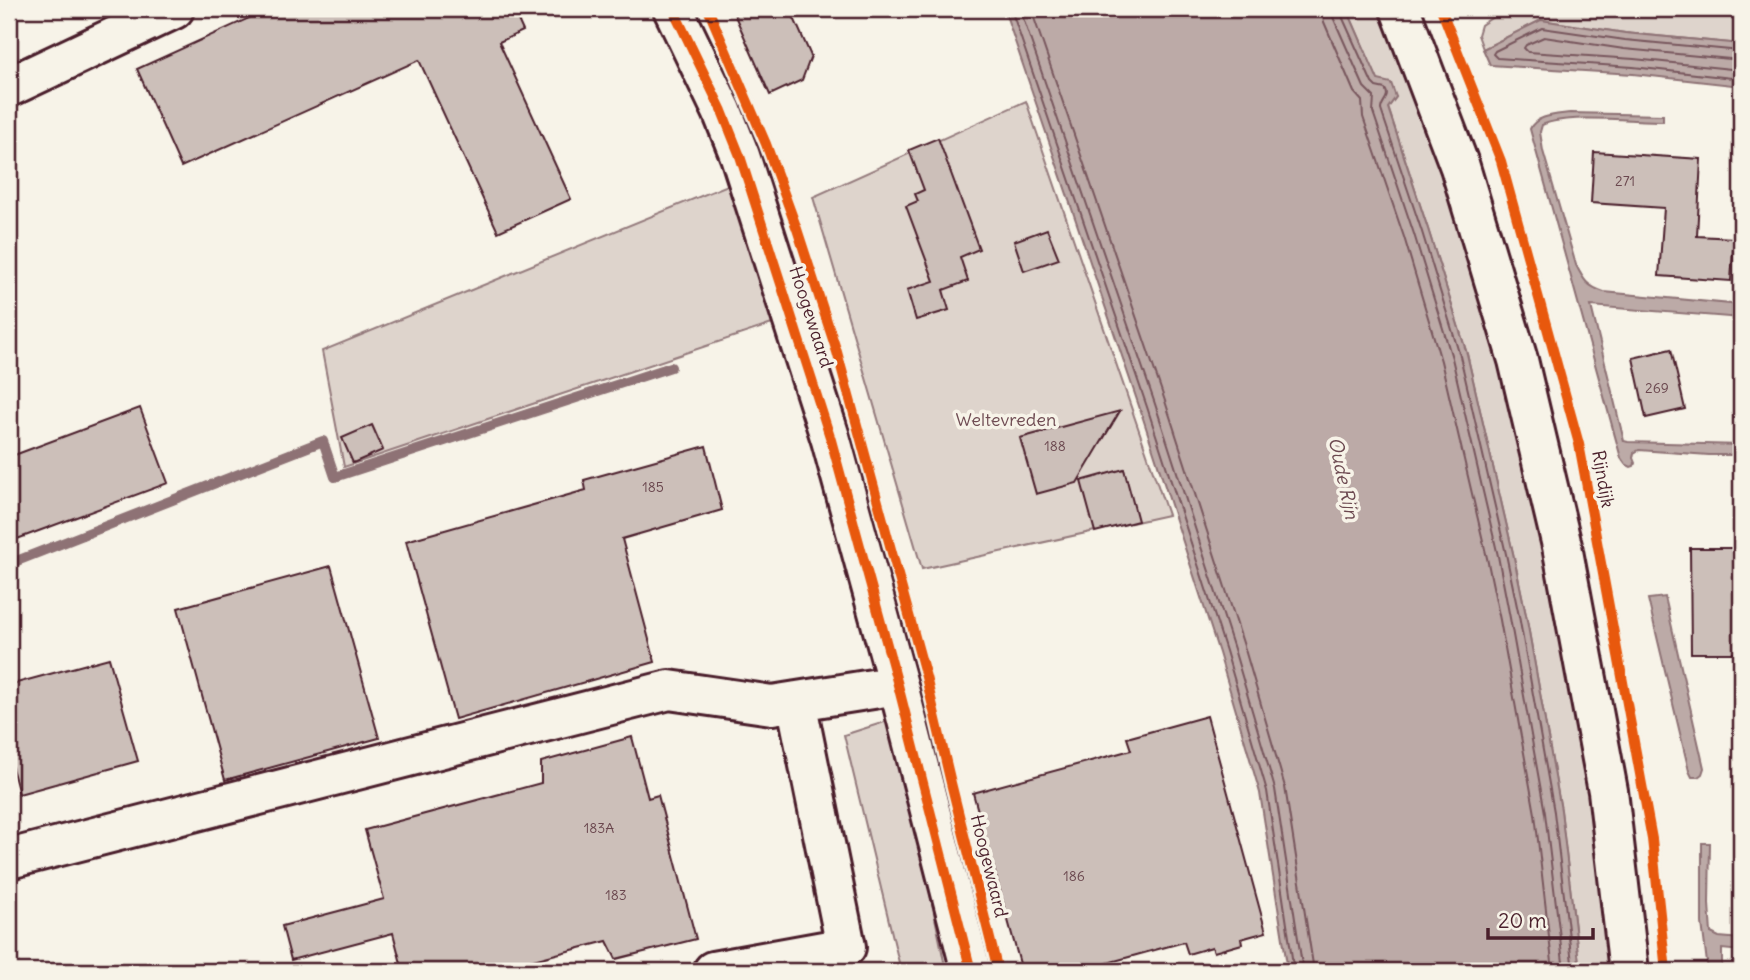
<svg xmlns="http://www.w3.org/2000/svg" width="1750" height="980" font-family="Delius,sans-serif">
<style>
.green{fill:#ded4cc;stroke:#947a7c;stroke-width:2}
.water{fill:#bcaaa7;stroke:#8e7275;stroke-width:2}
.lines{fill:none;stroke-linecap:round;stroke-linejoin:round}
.shore{stroke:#78575d;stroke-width:2}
.stream{stroke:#8e7275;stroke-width:10}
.building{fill:#ccbfb9;stroke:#4a1f2b;stroke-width:2}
.minor-casing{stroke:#4a1f2b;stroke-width:44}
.major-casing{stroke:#4a1f2b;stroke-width:44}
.minor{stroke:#f7f3e8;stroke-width:38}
.major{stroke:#f7f3e8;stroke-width:38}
.cycleway-casing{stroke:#f7f3e8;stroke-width:15}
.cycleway{stroke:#e8590c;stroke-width:10}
.labels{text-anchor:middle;stroke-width:7;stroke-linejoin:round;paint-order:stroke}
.number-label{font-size:14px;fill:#6a474e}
.street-label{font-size:18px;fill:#4a1f2b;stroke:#f7f3e8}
.park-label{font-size:18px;fill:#6f4c53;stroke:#f7f3e8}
.water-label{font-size:19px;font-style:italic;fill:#6c4950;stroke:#f7f3e8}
</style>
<rect width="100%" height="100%" fill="#f7f3e8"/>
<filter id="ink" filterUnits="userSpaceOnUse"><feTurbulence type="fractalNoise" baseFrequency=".0143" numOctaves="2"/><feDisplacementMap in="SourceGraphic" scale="14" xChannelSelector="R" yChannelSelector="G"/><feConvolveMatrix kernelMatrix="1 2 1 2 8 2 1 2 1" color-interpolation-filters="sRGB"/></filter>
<g filter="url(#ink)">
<!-- green -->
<path class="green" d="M1347 9H1377L1389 36 1452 203 1508 392 1572 673 1604 896 1612 971H1580L1561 811 1526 615 1513 553 1467 354 1428 229 1388 107 1396 97 1378 81Z
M1505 9H1741V44L1625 33 1541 20 1483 49 1478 35 1481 25Z
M1026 101 1168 515 922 569 813 197Z
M735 182 775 323 344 467 322 351Z
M894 719 946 971H901L844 735Z"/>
<!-- water -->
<path class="water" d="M1004 9H1347L1378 80 1391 83 1396 97 1388 108 1428 229 1467 354 1513 553 1526 615 1561 810 1580 971H1288L1260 793 1219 653 1140 409Z
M1541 20 1625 33 1741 44V86L1633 74 1490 65 1483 49Z
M1570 113 1663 115V121C1632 121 1568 113 1542 125L1540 132 1543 151 1576 265C1584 281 1587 286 1604 292L1741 305V318L1591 306 1624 441 1628 442 1741 445V455H1709L1639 450 1634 453 1633 458 1635 463 1634 466 1631 467 1625 464 1621 458 1530 129C1536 115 1556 115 1570 113Z
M1665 597 1704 768 1702 774 1698 777H1692L1689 771 1648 599Z
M1702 843H1710L1709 904 1711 933 1719 937 1741 939V951L1722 949V971H1708L1702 923Z"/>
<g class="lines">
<!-- shore -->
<path class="shore" d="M1011 9 1147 407 1226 651 1267 791 1294 971
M1020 9 1155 404 1234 649 1275 789 1303 971
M1031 9 1165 401 1244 646 1285 787 1314 971
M1321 9 1324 22 1354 92 1362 101 1363 117 1404 237 1441 361 1487 558 1500 620 1535 814 1553 971
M1332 9 1333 17 1364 87 1374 97 1373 112 1414 234 1452 358 1498 556 1510 618 1545 813 1564 971
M1341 9V14L1372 83 1376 87 1385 89C1391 98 1381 101 1381 110L1422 232 1460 356 1506 554 1519 616 1554 812 1573 971
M1741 51 1625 40 1542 28 1495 51 1493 54 1497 58 1633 67 1741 79
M1741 60 1624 49 1544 37 1526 45 1524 48 1528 52 1634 59 1741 70"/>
<!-- stream -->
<path class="stream" d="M9 564 323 441 335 477 671 367"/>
</g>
<!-- building -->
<path class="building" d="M269 9H513L523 31 499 42 571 199 498 232 419 60 181 167 137 69Z
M732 9H790L811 56 802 80 770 95Z
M938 138 979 249 960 257 968 281 943 290 949 310 916 320 907 290 934 281 906 206 918 201 915 194 924 190 909 150Z
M1594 152 1701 159 1697 236 1734 238 1731 281 1659 276 1664 208 1591 203Z
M1047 229 1059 259 1024 271 1014 241Z
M1671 349 1685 409 1646 418 1633 358Z
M140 408 168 483 9 542V457Z
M1120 411 1077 483 1036 494 1020 438Z
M372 425 383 450 353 463 342 438Z
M706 446 722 510 622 539 655 662 455 719 406 541 586 490 584 480Z
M1124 469 1138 521 1095 532 1081 481Z
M1690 548H1741V653H1691Z
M331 566 379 738 225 780 178 608Z
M109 658 138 761 19 794 9 756V685Z
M1207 716 1266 932 1241 939 1242 944 1214 952 1212 947 1188 954 1184 942 1078 971H1022L973 793 1131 750 1127 738Z
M632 737 648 798 658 795 696 939 616 959 607 941 490 971H403L393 933 291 960 282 926 384 899 365 830 541 783V762Z"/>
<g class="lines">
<!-- minor casing -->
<g class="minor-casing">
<path id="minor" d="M673 9 722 111 740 156 831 440 898 685 971 971
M9 87 174 9
M9 859 669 690 772 705 898 685
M713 971 846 947 796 701"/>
</g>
<!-- major casing -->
<g class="major-casing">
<path id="major" d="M1400 9 1460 167 1518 360 1562 546 1608 791 1629 971"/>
</g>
<!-- minor -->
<use href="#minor" class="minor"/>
<!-- major -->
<use href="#major" class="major"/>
<!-- cycleway casing -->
<g class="cycleway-casing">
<path id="cycleway" d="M673 9 722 111 740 156 831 440 898 685 971 971
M708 9 766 144 797 229 837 352 926 677 951 783 998 971
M1441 9 1501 161 1579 444 1652 839 1666 971"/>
</g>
<!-- cycleway -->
<use href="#cycleway" class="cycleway"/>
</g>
</g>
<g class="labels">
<!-- number labels -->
<g class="number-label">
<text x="1625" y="186">271</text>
<text x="1657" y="393">269</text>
<text x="1055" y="451">188</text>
<text x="653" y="492">185</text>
<text x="599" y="833">183A</text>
<text x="1074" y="881">186</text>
<text x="616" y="900">183</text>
</g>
<!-- street labels -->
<g class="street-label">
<text transform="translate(811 317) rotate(72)" y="6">Hoogewaard</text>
<text transform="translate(1603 479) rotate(80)" y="6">Rijndijk</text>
<text transform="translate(989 866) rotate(76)" y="6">Hoogewaard</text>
</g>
<!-- park labels -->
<g class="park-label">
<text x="1006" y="426">Weltevreden</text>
</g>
<!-- water labels -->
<g class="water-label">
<text transform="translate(1344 478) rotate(78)" y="7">Oude Rijn</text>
</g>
</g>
<!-- margin -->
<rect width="1750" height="980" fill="none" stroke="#f7f3e8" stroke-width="35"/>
<rect x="18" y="18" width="1715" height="945" fill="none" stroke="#4a1f2b" stroke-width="2.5" filter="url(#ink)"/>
<!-- scale -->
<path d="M1488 928v10h105v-10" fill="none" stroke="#4a1f2b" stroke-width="3.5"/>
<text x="1498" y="928" font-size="21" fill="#4a1f2b" stroke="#f7f3e8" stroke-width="5" paint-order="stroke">20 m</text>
</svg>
